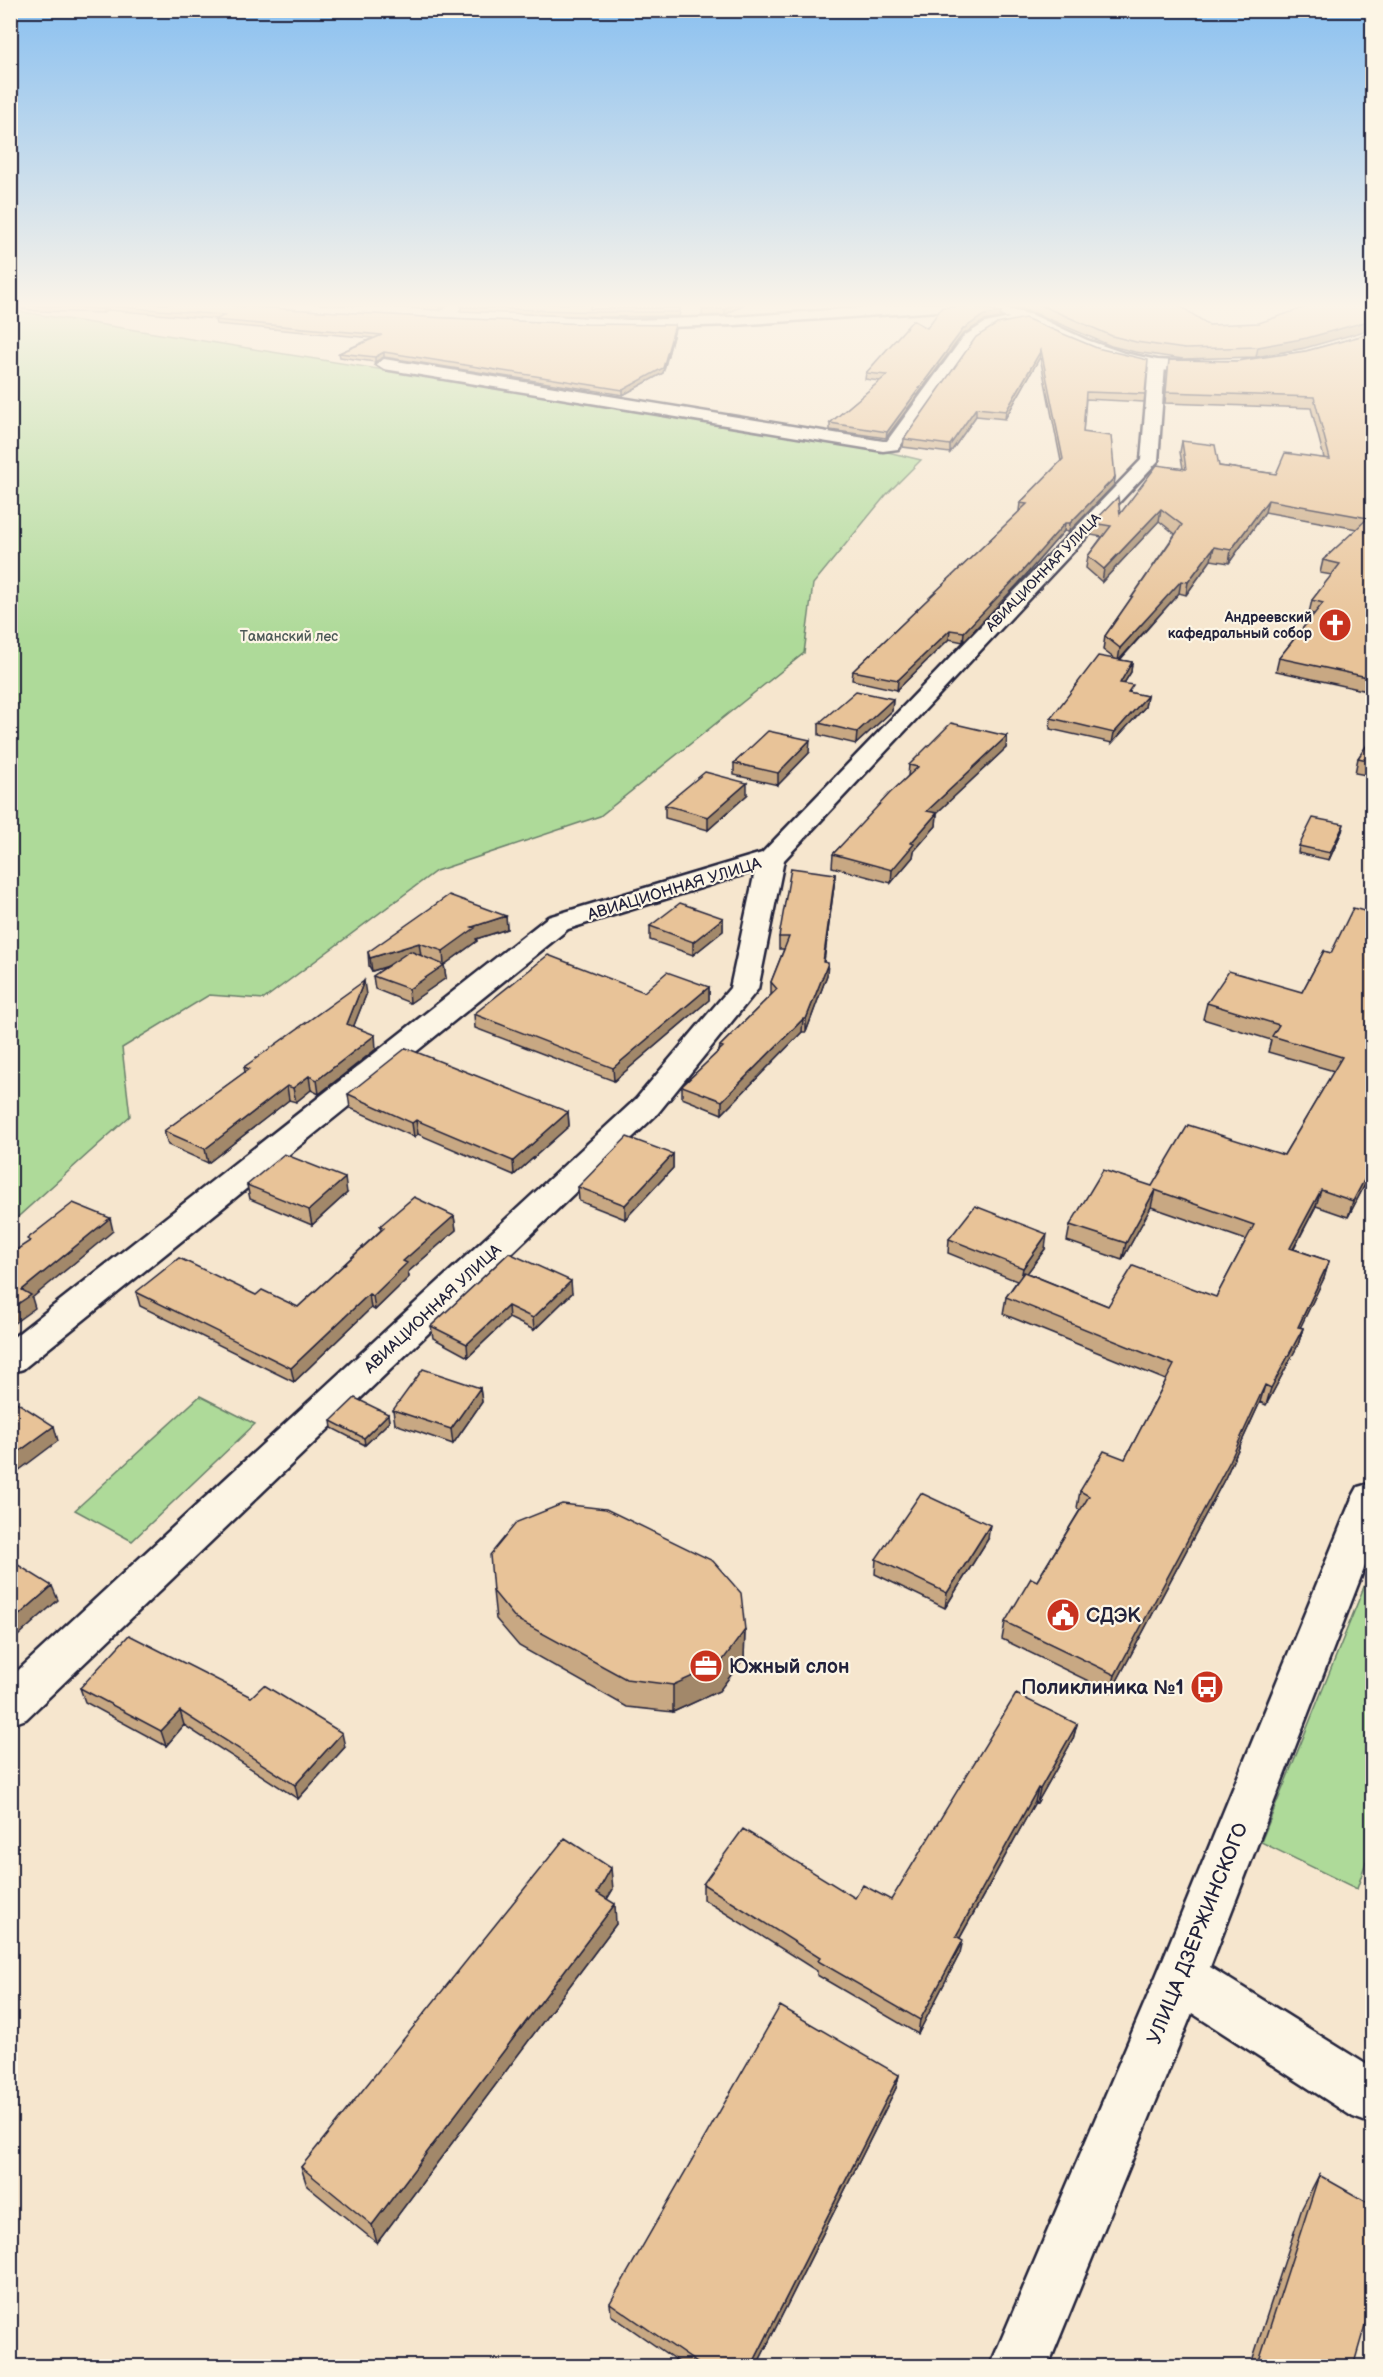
<svg xmlns="http://www.w3.org/2000/svg" width="1383" height="2377" font-family="'Balsamiq Sans',sans-serif">
<style>
.green{fill:#aeda99;stroke:#687e6a;stroke-width:1.5}
.lines{fill:none;stroke-linecap:round;stroke-linejoin:round}
.street-casing{stroke:#22223b;stroke-width:5}
.secondary-casing{stroke:#22223b;stroke-width:5}
.street{fill:#fcf5e5;fill-rule:evenodd}
.secondary{fill:#fcf5e5;fill-rule:evenodd}
.wall{fill:#c8a883;stroke:#22223b;stroke-width:1.5}
.shaded-wall{fill:#a2886a;stroke:#22223b;stroke-width:1.5}
.building{fill:#e8c398;stroke:#22223b;stroke-width:1.5}
.labels{text-anchor:middle;stroke-width:4.5;stroke-linejoin:round;paint-order:stroke}
.far-street-label{font-size:14px;fill:#22223b;stroke:#fcf5e5}
.far-poi-label{font-size:14px;font-weight:bold;fill:#22223b;stroke:#fcf5e5;text-anchor:end}
.far-park-label{font-size:14px;fill:#4c5957;stroke:#fcf5e5}
.street-label{font-size:16px;fill:#22223b;stroke:#fcf5e5}
.near-poi-label{font-size:20px;font-weight:bold;fill:#22223b;stroke:#fcf5e5;text-anchor:start}
.near-street-label{font-size:20px;fill:#22223b;stroke:#fcf5e5}
</style>
<rect width="100%" height="100%" fill="#f6e6ce"/>
<filter id="ink" filterUnits="userSpaceOnUse"><feTurbulence type="fractalNoise" baseFrequency=".0167" numOctaves="2"/><feDisplacementMap in="SourceGraphic" scale="12" xChannelSelector="R" yChannelSelector="G"/><feConvolveMatrix kernelMatrix="1 2 1 2 8 2 1 2 1" color-interpolation-filters="sRGB"/></filter>
<g filter="url(#ink)">
<!-- green -->
<path class="green" d="M10 310 871 448 921 460 886 495 813 584 804 653 600 816 436 871 264 999 209 995 122 1048 130 1116 11 1223Z
M200 1396 255 1424 132 1541 75 1510Z
M1372 1567V1844L1357 1889 1261 1842Z"/>
<g class="lines">
<!-- street casing -->
<g class="street-casing">
<path id="street" d="M450 304H466L450 318H440L438 315Z
M1028 314 1033 315 1035 318 1033 321 995 329 974 342 898 449 883 451 384 369 376 364 384 359 883 441H887L964 336 985 323Z
M1157 360 1165 365 1158 461 784 860 758 989 658 1113 26 1719 10 1725V1678L636 1099 730 988 755 871 568 929 23 1369 10 1373V1340L548 917 762 853 1141 460 1149 365Z"/>
</g>
<!-- secondary casing -->
<g class="secondary-casing">
<path id="secondary" d="M228 304H322L630 320 734 317 917 304H986L1033 315 1087 340 1124 353 1157 360 1213 363 1221 368 1213 373 1157 370 1114 359 1077 346 1023 321 980 311H938L734 325 630 328 235 308Z
M1372 1483V1548L1210 1967 1372 2068V2124L1353 2117 1192 2013 1048 2366H990L1157 1974 1352 1498 1358 1487Z"/>
</g>
<!-- street -->
<use href="#street" class="street"/>
<!-- secondary -->
<use href="#secondary" class="secondary"/>
</g>
<!-- wall -->
<path class="wall" d="M10 304H232L234 306 425 317 675 329 663 373 623 395 384 357 375 362 340 357 339 353 373 338 216 324 215 320 217 319 108 310 103 313 38 311 10 307Z
M319 304H447L440 310Z
M703 304H744L725 315 702 316Z
M1005 304H1078L1209 325 1305 348 1256 357 1183 359 1135 352 1111 346 1037 314Z
M461 307 591 309 680 308V313L679 316 600 317 461 311Z
M1001 312 1000 318 984 321 962 335 886 438 830 430V423L880 381 865 379 866 373 927 328Z
M997 324 1145 394 1144 402 1086 399 1083 432 1115 477 1114 485 1069 532 1064 531 1018 584 963 642 949 639 897 690 852 680 853 671 1020 511H1019L1020 503 1061 461 1040 357 1005 419 976 416 950 453 903 447 904 439Z
M1372 333V692L1276 671 1279 658 1314 614 1309 613 1312 600 1332 575 1320 573 1323 560 1357 529 1265 512 1229 563 1211 560 1186 595 1179 593 1120 660 1132 662 1131 672 1124 683 1131 693 1147 696 1145 707 1112 743 1050 729 1051 718 1115 659 1103 650 1105 636 1175 534 1159 521 1102 582 1086 568 1088 556 1102 537 1091 535 1093 523 1120 514 1183 468 1180 452 1182 441 1219 466 1276 474 1324 458 1311 408 1165 403 1169 360 1237 361 1306 351Z
M893 699 892 711 856 744 819 735V723Z
M1372 738V776L1355 773 1358 758Z
M1006 748 936 813H937L936 826 914 851 913 857 891 883 832 867 833 854 908 776 909 765Z
M809 753 778 785 734 775V763Z
M747 795 708 830 665 818V805Z
M1342 831 1329 860 1298 853 1299 846Z
M835 874 834 886 824 962 827 975 806 1032H802L722 1114 682 1098V1086L719 1051 720 1046 771 995V982L784 949H779V937Z
M506 916 507 929 476 939 477 941 444 965 446 978 410 1003 375 989 373 976 386 967 372 971 369 966 368 952Z
M723 918V931L693 955 650 940V926Z
M1324 951 1372 1171 1348 1217 1316 1206 1294 1249 1329 1261 1324 1278 1300 1327 1303 1328 1298 1345 1266 1405 1260 1402 1225 1478 1111 1692 1002 1639 1005 1622 1037 1581 1080 1510 1077 1508 1080 1491 1125 1459 1166 1380 1003 1314 1006 1297 1017 1281 948 1253 949 1239 1045 1249 1027 1273 1108 1306 1216 1297 1246 1240 1151 1207 1122 1260 1067 1241 1070 1225 1152 1186 1284 1155 1334 1071 1268 1052 1271 1040 1203 1019 1207 1003 1302 992Z
M709 987V1000L614 1081 475 1028 474 1014Z
M366 995 353 1027 376 1049 319 1094 311 1090 296 1102 289 1100 208 1163 168 1145 164 1131 245 1072 244 1067Z
M348 1094 568 1112 569 1126 514 1175 418 1134 414 1137 350 1108Z
M673 1154V1168L625 1219 579 1201 578 1187Z
M247 1185 347 1193 312 1225 250 1199Z
M454 1216 456 1230 408 1272 409 1277 375 1310 371 1308 294 1382 140 1306 136 1292 256 1295 298 1307 381 1230 380 1226Z
M509 1253 572 1293 534 1330 509 1318 468 1357 433 1338 431 1326Z
M480 1388 482 1402 453 1444 395 1424 393 1410Z
M388 1414 389 1422 365 1445 332 1428 331 1421Z
M988 1539 945 1608 875 1574 876 1559Z
M493 1591 745 1630 744 1658 719 1691 673 1712 627 1707 519 1646 496 1619Z
M80 1688 345 1747 298 1799 184 1725 166 1746 85 1702Z
M1077 1724 1073 1739 1037 1803 1035 1802 960 1938V1953L918 2034 817 1975V1971L703 1899V1884L855 1898 891 1900Z
M613 1889 607 1899 616 1924 377 2243 307 2186 301 2167Z
M899 2075 896 2088 756 2367H686L611 2315 610 2303Z
M1319 2175 1353 2367H1250L1302 2208Z"/>
<!-- shaded-wall -->
<path class="shaded-wall" d="M441 304H447L440 310V306Z
M734 304H744L725 315V309Z
M107 306 108 310 103 313 102 309Z
M1001 312 1000 318 984 321 962 335 886 438 887 432 963 329 984 315Z
M1372 320V329L1305 348 1256 357 1258 347Z
M675 325V329L663 373 623 395V390Z
M1041 350 1040 357 1005 419 1006 411Z
M384 352V357L375 362V357Z
M976 408V416L950 453V445Z
M1115 477 1114 485 1069 532 1070 523Z
M1268 500 1265 512 1229 563 1231 550Z
M1161 509 1159 521 1102 582 1104 569Z
M1065 523 1064 531 1018 584 963 642 964 632Z
M1214 547 1211 560 1186 595 1188 582Z
M1181 581 1179 593 1118 661 1120 648Z
M950 630 949 639 897 690 898 680Z
M1132 662 1131 672 1118 693 1120 683Z
M1147 696 1145 707 1112 743 1114 733Z
M893 699 892 711 856 744 857 732Z
M1007 736 1006 748 926 823 927 811Z
M810 740 809 753 778 785V773Z
M747 783V795L708 830V817Z
M937 813 936 826 914 851 913 857 891 883 892 870 911 843Z
M1344 824 1342 831 1329 860 1330 853Z
M835 874 834 886 822 974 823 962Z
M506 916 507 929 476 939 477 941 444 965 443 951 472 927Z
M723 918V931L693 955V942Z
M419 943 421 956 372 971 370 958Z
M828 963 827 975 806 1032V1019Z
M444 965 446 978 410 1003 409 989Z
M364 981 366 995 349 1038 347 1024Z
M709 987V1000L614 1081 613 1068Z
M803 1019 802 1032 722 1114V1101Z
M375 1035 376 1049 319 1094 317 1080Z
M309 1076 311 1090 296 1102 293 1088Z
M287 1086 289 1100 208 1163 205 1149Z
M568 1112 569 1126 514 1175 513 1161Z
M416 1120 418 1134 414 1137 412 1123Z
M673 1154V1168L625 1219V1205Z
M1372 1165V1171L1348 1217 1353 1201Z
M345 1178 347 1193 312 1225 309 1210Z
M1155 1190 1151 1207 1122 1260 1126 1243Z
M1321 1190 1316 1206 1285 1264 1290 1248Z
M454 1216 456 1230 408 1272 409 1277 375 1310 373 1296 403 1261Z
M110 1218 113 1231 32 1298 35 1308 10 1326V1309L22 1290Z
M1047 1234 1045 1249 1020 1283 1023 1268Z
M1329 1261 1324 1278 1293 1343 1298 1327Z
M571 1281 572 1293 534 1330 533 1318Z
M369 1294 371 1308 294 1382 291 1368Z
M508 1306 509 1318 468 1357 467 1344Z
M1303 1328 1298 1345 1266 1405 1271 1388Z
M1265 1385 1260 1402 1225 1478 1111 1692 1115 1675Z
M480 1388 482 1402 453 1444 451 1429Z
M388 1414 389 1422 365 1445 364 1438Z
M54 1426 58 1441 10 1477V1458Z
M990 1525 988 1539 945 1608 947 1593Z
M52 1586 58 1600 10 1643V1623Z
M745 1630 744 1658 719 1691 673 1712V1685Z
M180 1711 184 1725 166 1746 161 1731Z
M1077 1724 1073 1739 1037 1803 1040 1789Z
M342 1733 345 1747 298 1799 295 1785Z
M1038 1788 1035 1802 953 1950 956 1936Z
M611 1868 613 1889 598 1914 597 1893Z
M615 1904 616 1924 377 2243 372 2225Z
M963 1940 960 1953 918 2034 920 2020Z
M899 2075 896 2088 756 2367H751Z"/>
<!-- building -->
<path class="building" d="M20 304H232L234 306 425 317 586 324 675 325 663 368 623 390 384 352 375 357 339 353 382 335 215 320 225 315 107 306 102 309 37 306Z
M412 304H441L440 306Z
M464 304H591L590 309 680 308 679 312H600L461 307Z
M703 304H734L725 309 702 310Z
M1038 304H1078L1085 306 1086 304H1177L1209 325 1259 323 1315 304H1372V320L1307 338 1258 347 1185 349 1136 342 1112 336Z
M942 307H975L1001 312 984 315 963 329 887 432 830 423 887 375 866 373 913 320 927 328Z
M1025 318 1097 348 1148 360 1145 394 1086 392 1083 432 1111 436 1115 477 1070 523H1065L1019 575 964 632 950 630 898 680 853 671 1027 504 1020 503 1063 459 1041 350 1006 411 976 408 950 445 904 439 976 337 997 324Z
M1372 333V373L1368 376 1372 377V678L1279 658 1323 603 1312 600 1340 564 1323 560 1368 518 1268 500 1231 550 1214 547 1188 582 1181 581 1120 648 1105 636 1182 525 1161 509 1104 569 1088 556 1111 526 1093 523 1118 497 1120 514 1157 465 1186 469 1182 441 1215 445 1219 466 1276 474 1285 453 1330 459 1314 397 1166 392 1169 360 1237 361 1306 351Z
M1098 656 1132 662 1120 683 1133 685 1128 692 1147 696 1114 733 1051 718Z
M856 691 893 699 857 732 819 723Z
M951 723 1007 736 927 811 937 813 911 843 914 844 892 870 833 854 890 793 918 767 909 765Z
M768 731 810 740 778 773 734 763Z
M1372 738V761L1358 758Z
M705 772 747 783 708 817 665 805Z
M1313 818 1344 824 1330 853 1299 846Z
M791 868 835 874 823 962 828 963 806 1019H803L722 1101 682 1086 723 1047 720 1046 777 989 771 982 789 937H779Z
M449 895 506 916 472 927 475 928 443 951 419 943 370 958 368 952Z
M680 903 723 918 693 942 650 926Z
M1353 908 1372 913V1165L1353 1201 1321 1190 1290 1248 1329 1261 1298 1327 1303 1328 1271 1388 1265 1385 1230 1461 1115 1675 1005 1622 1031 1578 1037 1581 1089 1496 1080 1491 1104 1451 1125 1459 1174 1365 1006 1297 1024 1272 1108 1306 1133 1266 1216 1297 1254 1225 1155 1190 1126 1243 1070 1225 1103 1170 1152 1186 1188 1125 1284 1155 1342 1057 1272 1036 1279 1025 1207 1003 1229 971 1302 992 1324 951 1331 953Z
M410 951 444 965 409 989 373 976Z
M548 955 644 992 667 972 709 987 613 1068 474 1014Z
M364 981 347 1024 375 1035 317 1080 309 1076 293 1088 287 1086 205 1149 164 1131 249 1069 244 1067Z
M406 1048 568 1112 513 1161 416 1120 412 1123 348 1094Z
M627 1137 673 1154 625 1205 578 1187Z
M284 1154 345 1178 309 1210 247 1185Z
M414 1197 454 1216 403 1261 407 1263 373 1296 369 1294 291 1368 136 1292 179 1258 256 1295 262 1290 298 1307 384 1228 380 1226Z
M73 1203 110 1218 22 1290 31 1295 10 1309V1254L30 1241 27 1239Z
M975 1206 1047 1234 1023 1268 949 1239Z
M509 1253 571 1281 533 1318 508 1306 467 1344 431 1326Z
M423 1369 480 1388 451 1429 393 1410Z
M10 1398 54 1426 10 1458Z
M355 1398 388 1414 364 1438 331 1421Z
M921 1493 990 1525 947 1593 876 1559Z
M562 1504 606 1509 713 1561 741 1593 745 1630 720 1664 673 1685 626 1679 516 1619 493 1591 490 1555 517 1522Z
M10 1560 52 1586 10 1623Z
M129 1635 251 1697 264 1685 342 1733 295 1785 180 1711 161 1731 80 1688Z
M1016 1694 1077 1724 1040 1789 1038 1788 956 1936 963 1940 920 2020 818 1961 820 1958 703 1884 743 1829 855 1898 863 1885 891 1900Z
M565 1838 611 1868 597 1893 615 1904 372 2225 301 2167Z
M780 2006 899 2075 751 2367H703L610 2303Z
M1319 2175 1372 2205V2301L1353 2367H1257Z"/>
</g>
<!-- sky -->
<linearGradient id="sky" x2="0" y2="1"><stop stop-color="#8ac0f0"/><stop offset="0.48" stop-color="#fbf4e9"/><stop offset="1" stop-color="#fbf4e9" stop-opacity="0"/></linearGradient>
<rect width="1383" height="637" fill="url(#sky)"/>
<!-- icons -->
<defs>
<g id="church-disc" transform="scale(1.725)"><circle r="9.5" fill="#c8321e" stroke="#fcf5e5"/><path d="M-1.2-6h2.4v3.5h3.3v2.4h-3.3V6h-2.4V-.1h-3.3v-2.4h3.3Z" fill="#fff"/></g>
<g id="civic-disc" transform="scale(1.725)"><circle r="9.5" fill="#c8321e" stroke="#fcf5e5"/><path d="M-.6-6.5H3V-4.5H.6V-3L4-1V1h2V6H-6V1h2V-1L-.6-3ZM-1.2 2.5V6h2.4V2.5Z" fill="#fff"/></g>
<g id="office-disc" transform="scale(1.725)"><circle r="9.5" fill="#c8321e" stroke="#fcf5e5"/><path d="M-6-3h4V-5.5h4V-3h4V5H-6ZM-1-4.5V-3h2v-1.5ZM-6 0V1H6V0Z" fill="#fff"/></g>
<g id="bus-disc" transform="scale(1.725)"><circle r="9.5" fill="#c8321e" stroke="#fcf5e5"/><path d="M-5-6H5V4H4V6H2V4H-2V6H-4V4H-5ZM-3.5-4V0h7V-4ZM-3.5 1.2v1.5H-2V1.2ZM2 1.2v1.5H3.5V1.2Z" fill="#fff"/></g>
</defs>
<g fill-rule="evenodd">
<use href="#church-disc" x="1335" y="625"/>
<use href="#civic-disc" x="1063" y="1615"/>
<use href="#office-disc" x="706" y="1666"/>
<use href="#bus-disc" x="1207" y="1687"/>
</g>
<g class="labels">
<!-- far-street labels -->
<g class="far-street-label">
<text transform="translate(1043 572) rotate(-46)" y="5">АВИАЦИОННАЯ УЛИЦА</text>
</g>
<!-- far-poi labels -->
<g class="far-poi-label">
<text x="1312" y="622">Андреевский<tspan x="1312" dy="16">кафедральный собор</tspan></text>
</g>
<!-- far-park labels -->
<g class="far-park-label">
<text x="289" y="641">Таманский лес</text>
</g>
<!-- street labels -->
<g class="street-label">
<text transform="translate(674 888) rotate(-17)" y="6">АВИАЦИОННАЯ УЛИЦА</text>
<text transform="translate(432 1308) rotate(-43)" y="6">АВИАЦИОННАЯ УЛИЦА</text>
</g>
<!-- near-poi labels -->
<g class="near-poi-label">
<text x="1086" y="1622">СДЭК</text>
<text x="729" y="1673">Южный слон</text>
<text x="1184" y="1694" text-anchor="end">Поликлиника №1</text>
</g>
<!-- near-street labels -->
<g class="near-street-label">
<text transform="translate(1197 1933) rotate(-68)" y="7">УЛИЦА ДЗЕРЖИНСКОГО</text>
</g>
</g>
<!-- margin -->
<rect width="1383" height="2377" fill="none" stroke="#fcf5e5" stroke-width="36"/>
<rect x="18" y="18" width="1347" height="2341" fill="none" stroke="#22223b" stroke-width="2" filter="url(#ink)"/>
</svg>
